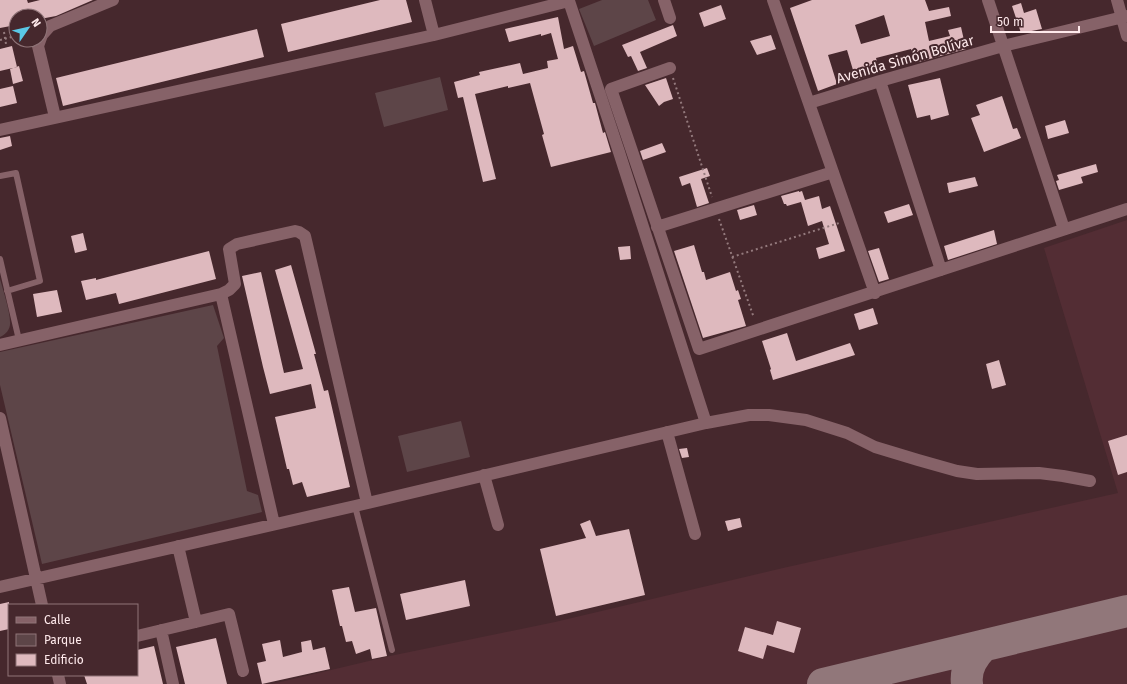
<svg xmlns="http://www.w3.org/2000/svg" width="1127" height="684" font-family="'Fira Sans',sans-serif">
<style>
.built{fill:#532d34}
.green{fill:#5d4548}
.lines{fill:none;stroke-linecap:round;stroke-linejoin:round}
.taxiway{stroke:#91777a;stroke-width:32}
.building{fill:#deb9be;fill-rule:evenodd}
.path{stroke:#947a7d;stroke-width:2;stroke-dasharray:2 3;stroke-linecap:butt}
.lane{stroke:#866268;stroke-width:6}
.street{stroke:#866268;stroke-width:12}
.labels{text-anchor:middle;stroke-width:4;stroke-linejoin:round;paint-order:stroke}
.street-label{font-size:14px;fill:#fee9eb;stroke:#46282d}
</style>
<rect width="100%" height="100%" fill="#46282d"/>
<!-- built -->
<path class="built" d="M1127 220V684H272L390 656 555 622 783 568 1118 493 1044 248Z"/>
<!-- green -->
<path class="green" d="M602 0H648L656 20 594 46 579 9Z
M440 77 448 110 384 127 375 93Z
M0 279C3 290 10 311 10 322 11 328 6 335 0 337Z
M213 305 224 338 217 346 247 491 258 495 262 512 42 564 0 385V352Z
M461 421 470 457 407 472 398 436Z"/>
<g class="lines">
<!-- taxiway -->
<path class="taxiway" d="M823 684 1127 611
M967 684C965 669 973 656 983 646"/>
</g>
<!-- building -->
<path class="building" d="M0 0H27L28 3 40 0H93L56 16 40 19V16H16V25L0 28Z
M380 0H406L412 22 288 52 281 24Z
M812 0H925L929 11 949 7 951 16 925 22 929 41 950 36 948 30 961 27 966 49 915 63 911 49 876 58 878 66 869 69 870 75 856 80 847 50 828 55 837 84 818 91 790 8ZM884 15 890 36 861 44 855 25Z
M1021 3 1024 13 1036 9 1042 29 1021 33 1012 6Z
M721 5 726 19 704 27 699 13Z
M558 17 564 49 573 46 581 72 584 71 593 103H595L603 133 605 132 611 152 551 167 542 135 544 134 530 83 508 88V86L475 94 496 179 483 182 463 97 458 98 454 82 480 75 479 72 520 63 523 74 548 68 547 61 558 59 551 33 541 36V34L509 42 505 29Z
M673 25 677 36 640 52 647 68 638 71 631 56 628 57 622 45Z
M257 29 264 57 63 106 56 78Z
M771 35 776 49 757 55 750 41Z
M12 46 17 67 0 71V49Z
M19 66 23 81 13 84 10 69Z
M666 78 673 99 664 102 659 106 645 85Z
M940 78 949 115 931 120 930 115 917 118 908 85Z
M13 86 17 103 0 107V89Z
M1002 96 1013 129 1017 128 1021 138 984 152 971 118 980 115 976 105Z
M1065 120 1069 133 1048 139 1045 126Z
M10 136 12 146 0 150V138Z
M662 143 666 152 643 160 640 151Z
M1096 164 1098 172 1081 177 1083 183 1059 190 1056 181 1059 180 1057 175Z
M707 168 710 176 701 179 709 203 697 207 690 183 682 186 679 177Z
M975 177 978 186 949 193 947 183Z
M799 191V192L802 191 805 200 819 196 822 209 830 206 845 251 819 259 816 248 829 244 822 221 808 226 801 202 787 206 786 204H784L781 196Z
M909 204 913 215 888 223 884 212Z
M754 205 757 215 740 220 737 210Z
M994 230 997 244 948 260 944 246Z
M83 233 87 250 75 253 71 236Z
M694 245 702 272H704L706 280 730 272 736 291 738 290 741 299 738 300 746 326 703 338 674 251Z
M630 246 631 259 620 260 618 247Z
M879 248 889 279 879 282 868 251Z
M209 251 216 279 119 304 116 293 86 300 81 281 96 278V280Z
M291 265 316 354H314L324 391 328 390 350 487 307 497 302 482 293 485 289 469H287L275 417 316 408 311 384 270 394 263 367 242 276 261 272 284 373 303 369 275 270Z
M57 290 62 312 37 317 33 294Z
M873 308 878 324 859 330 854 314Z
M787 333 796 361 850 343 855 355 773 380 770 370 771 369 762 341Z
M999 360 1006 385 992 389 986 364Z
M1127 435V472L1118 475 1108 441Z
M687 448 689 457 682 458 679 449Z
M740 518 742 527 728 531 725 521Z
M590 520 596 536 629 529 645 595 556 616 540 549 586 538 580 524Z
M465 580 470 606 406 620 400 594Z
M349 587 355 612 376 608 387 656 372 659 370 649 356 654 352 641 346 642 342 626H340L332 590Z
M9 602V629L0 631V604Z
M777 621 801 628 794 653 767 645 763 659 738 651 745 627 773 635Z
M216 638 227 684H185L176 647Z
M280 640 283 657 302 652 301 642 311 640 313 650 325 647 330 669 262 684 257 663 266 661 262 644Z
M154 646 163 684H87L84 675H137V650Z"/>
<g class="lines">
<!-- path -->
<path class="path" d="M4 32 6 44
M0 40 16 36
M673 78 712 197
M719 219 754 318
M732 257 839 223"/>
<!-- lane -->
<path class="lane" d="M0 176 16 173 40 281 7 291
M0 259 19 340
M355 506 392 650"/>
<!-- street -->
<path class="street" d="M425 0 434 35
M664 0 670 18
M773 0 875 293
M988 0 1064 229
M1117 0 1127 36
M670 68 611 89 699 349 1127 209
M880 81 941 270
M809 103 880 81 1003 46 1127 16
M55 117 38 46 42 35 50 26 113 0
M0 130 434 35 569 1 619 152 706 423
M657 227 833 172
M221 294 274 524
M0 345 221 294 229 290 235 284 229 249 237 244 295 231 299 232 305 236 367 503
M0 418 42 605
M667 432 695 534
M484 475 498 525
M178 546 196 622
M0 587 355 506 706 423 749 415H769L806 420 847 433 875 447 918 460 957 471 977 474 1039 473 1063 476 1090 481
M161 630 173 684
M137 636 229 614 243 671
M58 675 60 684"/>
</g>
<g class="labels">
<!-- street labels -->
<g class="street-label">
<text transform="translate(905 59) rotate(-16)" y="5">Avenida Simón Bolívar</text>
</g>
</g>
<!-- legend -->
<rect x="8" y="604" width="130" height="72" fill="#46282d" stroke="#907579"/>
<rect x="16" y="617" width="20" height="6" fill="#866268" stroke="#907579"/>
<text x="44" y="624" font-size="12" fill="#fee9eb">Calle</text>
<rect x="16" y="634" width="20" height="12" fill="#5d4548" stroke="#907579"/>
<text x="44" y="644" font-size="12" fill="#fee9eb">Parque</text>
<rect x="16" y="654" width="20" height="12" fill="#deb9be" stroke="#907579"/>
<text x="44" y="664" font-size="12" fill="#fee9eb">Edificio</text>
<!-- north arrow -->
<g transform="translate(28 28) rotate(56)"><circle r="19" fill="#46282d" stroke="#907579"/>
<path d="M0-3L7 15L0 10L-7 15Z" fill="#5ac8e6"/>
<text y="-6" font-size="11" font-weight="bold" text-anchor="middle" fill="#fee9eb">N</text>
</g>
<!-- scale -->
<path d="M991 26v6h88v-6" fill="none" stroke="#fee9eb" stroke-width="2"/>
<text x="997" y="26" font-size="12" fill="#fee9eb" stroke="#46282d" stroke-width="3" paint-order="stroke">50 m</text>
</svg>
